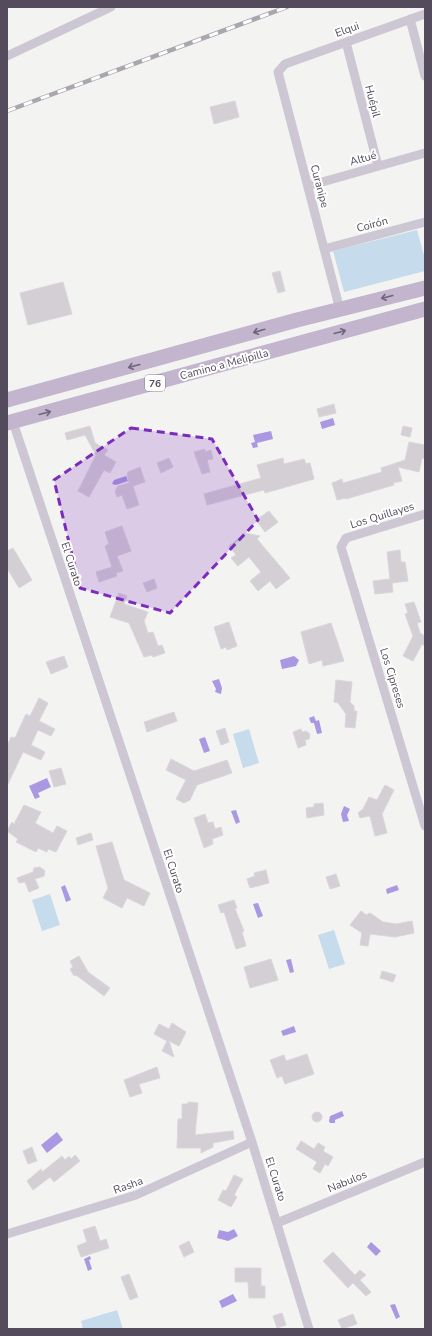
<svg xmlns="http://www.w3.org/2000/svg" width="432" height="1336" font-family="'Nunito Sans',sans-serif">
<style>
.green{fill:#c6dbeb}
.water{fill:#ab98e3}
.building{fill:#d3cfd5;stroke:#dad6dc}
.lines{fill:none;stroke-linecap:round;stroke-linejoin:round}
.street{stroke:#cdc7d4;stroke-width:9}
.primary{stroke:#c2b5cd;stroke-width:15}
.rail-casing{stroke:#aba5ae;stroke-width:4.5}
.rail{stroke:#fff;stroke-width:3;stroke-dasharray:9;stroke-linecap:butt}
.oneway{stroke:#706679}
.marked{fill:#7b2cbf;fill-opacity:0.2;stroke:#7b2cbf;stroke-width:3;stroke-dasharray:8 5;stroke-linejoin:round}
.labels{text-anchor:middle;stroke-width:4;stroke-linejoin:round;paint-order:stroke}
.shield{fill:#fff;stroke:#87818e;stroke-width:1}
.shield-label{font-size:10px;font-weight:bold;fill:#544b5d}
.street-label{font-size:11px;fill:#544b5d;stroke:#fff}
</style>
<rect width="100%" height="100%" fill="#f3f3f2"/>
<!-- green -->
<path class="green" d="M417 230 425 259V271L344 292 333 251Z
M249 729 259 763 243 768 233 734Z
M50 894 60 925 42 931 32 900Z
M334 930 345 964 329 969 318 935Z
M117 1310 123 1329H83L81 1321Z"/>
<!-- water -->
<path class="water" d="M333 418 335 425 322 429 320 422Z
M271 431 273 439 257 443 258 447 253 448 251 443 255 442 253 435Z
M126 476 128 481 116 485 112 484 114 480Z
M294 656 299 660 296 666 282 669 280 660Z
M219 679 222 688 221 694 215 692 216 689 212 681Z
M314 716 316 721 319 720 322 733 317 734 314 723H311L309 718Z
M205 737 210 751 204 753 199 739Z
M47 778 51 787 38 793 40 797 35 799 29 786Z
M344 806 350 809 347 815 349 821 343 822 341 814Z
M236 810 240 822 236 824 231 811Z
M65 885 71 900 66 902 61 887Z
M397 885 399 890 387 894 386 889Z
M258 903 263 916 258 918 253 904Z
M291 959 294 972 290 973 286 960Z
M294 1026 296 1032 283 1036 281 1031Z
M342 1111 344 1116 335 1120V1123H330L329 1121 330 1116Z
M57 1132 63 1140 47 1153 41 1145Z
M234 1229 238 1236 228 1241 217 1238 219 1230 228 1232Z
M371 1242 381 1251 376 1256 367 1247Z
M90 1256 91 1259 89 1260 92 1269 88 1271 84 1259Z
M233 1294 237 1301 222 1308 219 1301Z
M395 1304 400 1317 396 1319 390 1305Z"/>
<!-- building -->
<path class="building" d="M235 101 239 117 214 124 210 107Z
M280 271 285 291 278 293 272 273Z
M63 282 72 314 28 325 20 293Z
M334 404 336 413 319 417 317 409Z
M90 426 95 443 108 450 104 455 116 462 110 473 104 470 89 497 78 491 96 455 85 435 67 440 65 433Z
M403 426 412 428 410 437 401 435Z
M409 442 425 445V459L422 458 419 472 398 467 402 481 393 483 394 485 346 499V498L337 500 332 483 342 479 343 483 382 472 381 468 405 460Z
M205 449V452L211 450 213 459 207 460 210 472 202 474 194 452Z
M169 458 173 467 161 473 157 463Z
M283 458 284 464 304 459 306 464 310 463 314 479 265 493 264 490 207 505 204 494 261 478 257 465Z
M140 467 145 482 133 486 139 505 127 509 122 495 117 497 115 491 118 486 129 483 127 475 128 472Z
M269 511 278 522 265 532 256 520Z
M122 526 131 551 117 556 123 571 116 573 117 576 99 582 96 572 112 567 105 546 109 544 105 532Z
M245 533 260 536 257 539 290 578 276 589 270 581 258 591 250 581 261 572 249 557 238 566 231 558 236 555 229 546Z
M13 548 32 580 19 588 7 568V551Z
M400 550 401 562H405L408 581 392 583 393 592 375 594 373 581 390 579 387 552Z
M154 579 157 588 147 592 143 583Z
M119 593 127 596 124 604 148 612 144 621 148 633 153 632 158 646 162 645 165 653 153 657 152 655 144 657 129 623 110 617Z
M414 602 421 622 417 623 420 633 425 636V646L422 644 413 661 403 656 413 636 405 614 408 613 405 604Z
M229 622 237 646 227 650 226 647 221 649 214 627Z
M331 623 344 661 323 666 322 660 309 664 301 632Z
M64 656 68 667 51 674 46 662Z
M336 680 352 682 350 702 354 706V711H357L355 728 345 727 346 714 338 703 334 702Z
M39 698 48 703 39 721 55 729 51 736 38 730 31 745 45 752 41 760 23 752 7 786V746L11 737 15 738 26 714 30 716Z
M174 712 177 721 147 732 144 722Z
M225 728 229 742 221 745 216 731Z
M301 729 302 732 306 731 310 734 309 739 305 740 306 745 298 748 293 732Z
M171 759 194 771 227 760 232 773 197 785 190 800 184 803 176 799 186 780 166 770Z
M61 768 66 784 54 787 49 771Z
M385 785 394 790 382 814 387 833 375 836 370 816 360 818 358 813 363 809 369 797 377 800Z
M323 803 324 815 307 818 306 808 314 807V804Z
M24 805 41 812 35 823 53 833 57 826 67 831 56 852 48 849 47 852 38 848 36 852 16 842 18 839 7 831 12 822 14 824Z
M205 814 208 823 213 822 215 829 221 827 223 835 212 839 213 844 204 848 194 818Z
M91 833 93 840 78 845 76 838Z
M112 842 124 880 150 893 144 906 127 898 122 908 103 898 108 888 96 846Z
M40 867 45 871 44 876 35 879 39 888 29 892 25 882 19 883 17 878 33 872 34 868Z
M266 870 269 883 250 888 247 879 255 876 254 873Z
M336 874 340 886 330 889 326 877Z
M234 900 237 908 235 909 244 931 242 932 246 946 236 949 224 912 221 913 218 905Z
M361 911 366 915 370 913 383 922 396 924 412 921 414 933 395 937 370 934 368 946 360 945 362 933 350 925Z
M79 956 88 972 110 988 104 996 76 975 74 976 70 969 73 967 70 961Z
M271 959 278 980 250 988 244 967Z
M382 971 396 975 393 982 380 978Z
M172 1023 186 1032 179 1046 169 1041 174 1057 162 1051 167 1041 154 1034 159 1024 169 1029Z
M307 1054 314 1074 285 1084 282 1076 277 1078 270 1060 284 1055 286 1061Z
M157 1067 160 1078 139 1084 142 1093 130 1097 124 1080Z
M188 1102 198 1103 195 1135 233 1131 234 1139 213 1143V1147L201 1153V1148H177L178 1119H182V1104H188Z
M312 1117a5 5 0 1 1 10 0a5 5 0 1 1-10 0Z
M301 1141 314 1149 318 1143 325 1147 323 1151 333 1157 328 1166 325 1164 320 1173 313 1169 317 1162 296 1149Z
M32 1147 37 1161 28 1164 23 1151Z
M75 1155 80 1161 54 1182 50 1177 33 1190 27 1181 41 1169 42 1172 62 1156 65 1160 69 1156 71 1159Z
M234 1175 243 1179 234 1195 237 1197 231 1207 218 1200 223 1190 226 1191Z
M95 1226 100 1241 106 1239 109 1248 81 1257 77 1246 87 1242 83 1230Z
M189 1241 194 1252 184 1257 179 1246Z
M333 1252 355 1275 360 1270 366 1275 360 1280 371 1292 366 1296 353 1283 348 1288 323 1261Z
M235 1268H261V1286H265V1298H249L248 1282H235Z
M129 1274 138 1297 130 1300 121 1277Z
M282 1313 286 1325 277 1328 273 1316Z
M353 1314 357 1324 342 1329 338 1320Z"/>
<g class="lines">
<!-- street -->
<path class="street" d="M410 19 425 76
M346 42 378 166
M7 56 111 7
M308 186 425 153
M324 249 425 222
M340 310 278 72 285 64 425 14
M13 422 252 1142 309 1329
M425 514 346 538 341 547 425 826
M277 1223 425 1162
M7 1234 136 1195 252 1142"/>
<!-- primary -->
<path class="primary" d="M7 400 297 320 425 288
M7 423 425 309"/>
<!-- rail casing -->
<g class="rail-casing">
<path id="rail" d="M7 111 287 7"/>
</g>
<!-- rail -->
<use href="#rail" class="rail"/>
</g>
<!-- one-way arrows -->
<defs><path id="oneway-shaft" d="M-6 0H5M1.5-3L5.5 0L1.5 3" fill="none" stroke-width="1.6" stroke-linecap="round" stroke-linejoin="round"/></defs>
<g class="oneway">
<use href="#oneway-shaft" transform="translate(387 297) rotate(166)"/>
<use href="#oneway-shaft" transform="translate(259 331) rotate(164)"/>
<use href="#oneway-shaft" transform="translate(340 332) rotate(-15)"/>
<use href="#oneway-shaft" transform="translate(134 366) rotate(165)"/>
<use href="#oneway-shaft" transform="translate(45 413) rotate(-15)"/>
</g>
<!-- marked area -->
<path class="marked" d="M131 428 212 439 258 520 170 613 80 588 54 480Z"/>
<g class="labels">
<!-- shield labels -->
<rect class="shield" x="145" y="375" width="20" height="16" rx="3"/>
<g class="shield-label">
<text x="155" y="387">76</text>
</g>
<!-- street labels -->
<g class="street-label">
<text transform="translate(347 29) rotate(-20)" y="4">Elqui</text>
<text transform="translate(373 101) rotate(75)" y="4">Huépil</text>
<text transform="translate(363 158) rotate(-16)" y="4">Altué</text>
<text transform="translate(320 186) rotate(75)" y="4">Curanipe</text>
<text transform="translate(372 224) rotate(-15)" y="4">Coirón</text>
<text transform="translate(224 364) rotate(-15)" y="4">Camino a Melipilla</text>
<text transform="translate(382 515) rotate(-17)" y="4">Los Quillayes</text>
<text transform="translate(72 564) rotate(72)" y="4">El Curato</text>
<text transform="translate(393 678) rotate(73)" y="4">Los Cipreses</text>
<text transform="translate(174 871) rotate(72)" y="4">El Curato</text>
<text transform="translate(276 1179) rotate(72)" y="4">El Curato</text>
<text transform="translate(347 1181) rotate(-22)" y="4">Nabulos</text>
<text transform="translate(128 1185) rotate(-20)" y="4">Rasha</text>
</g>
</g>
<!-- border -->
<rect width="432" height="1336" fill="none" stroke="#544b5d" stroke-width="16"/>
</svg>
